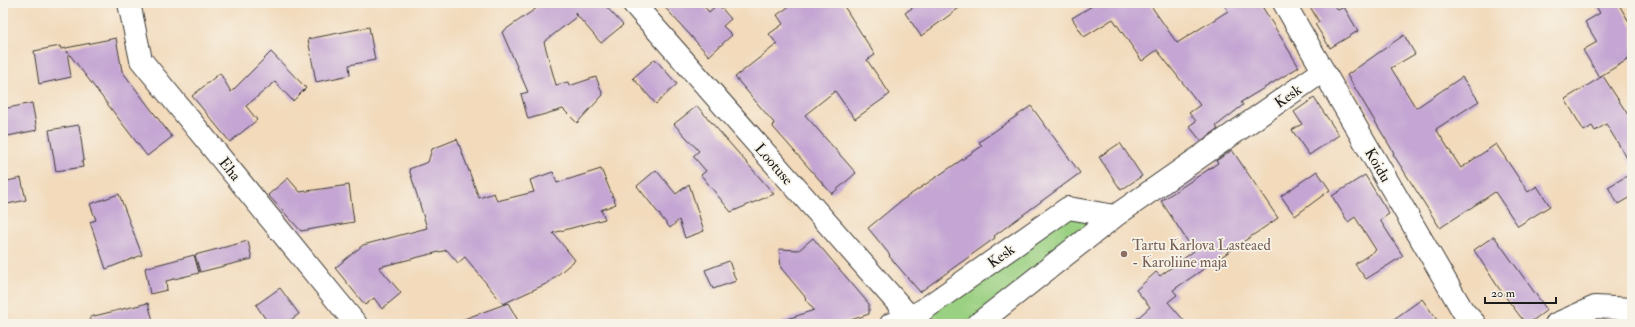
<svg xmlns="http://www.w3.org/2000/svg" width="1635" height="327" font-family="'IM FELL Double Pica',serif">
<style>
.green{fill:#9ad081;stroke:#5b764e}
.building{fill:#c4a5d3}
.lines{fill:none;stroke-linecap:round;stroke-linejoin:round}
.minor-casing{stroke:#3c3834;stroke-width:24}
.minor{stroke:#fff;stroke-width:22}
.education-dot{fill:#8d6e63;stroke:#f7f3e8;stroke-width:1.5}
.labels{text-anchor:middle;stroke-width:3.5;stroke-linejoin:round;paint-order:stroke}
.street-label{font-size:15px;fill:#1c1c1c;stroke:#f7f3e8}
.education-label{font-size:15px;fill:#785e54;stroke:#f7f3e8;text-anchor:start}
</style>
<rect width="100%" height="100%" fill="#f7f3e8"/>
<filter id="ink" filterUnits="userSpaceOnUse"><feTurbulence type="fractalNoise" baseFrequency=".025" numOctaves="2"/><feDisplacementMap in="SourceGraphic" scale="8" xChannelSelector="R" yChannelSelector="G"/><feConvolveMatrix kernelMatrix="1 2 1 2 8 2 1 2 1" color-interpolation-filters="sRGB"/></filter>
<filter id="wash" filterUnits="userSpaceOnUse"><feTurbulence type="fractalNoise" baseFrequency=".012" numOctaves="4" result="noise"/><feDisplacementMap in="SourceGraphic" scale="16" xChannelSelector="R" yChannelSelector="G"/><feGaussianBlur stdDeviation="0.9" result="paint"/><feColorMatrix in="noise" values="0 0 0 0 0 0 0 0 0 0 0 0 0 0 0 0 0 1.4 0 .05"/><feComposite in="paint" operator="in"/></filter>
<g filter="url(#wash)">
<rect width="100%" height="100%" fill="#f2dabb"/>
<!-- green -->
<path class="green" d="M1068 208 1115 216 991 318 996 324H891Z"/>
<g id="blocks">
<!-- building -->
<path class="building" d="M544 3H603L623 25 601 43 575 13 576 17 544 42 556 85 568 82 569 86 596 77 603 95 577 123 563 109 528 119 521 94 528 92 502 32Z
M661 3H701L709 12 718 4 731 19 723 26 732 35 709 56Z
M794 3H842L875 55 867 60 890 94 855 119 835 91 805 115 856 173 832 194 773 127 774 123 735 77 777 44 769 34 783 24 777 15Z
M919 3H966L921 36 905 13Z
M1097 3H1149L1177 43 1228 11 1223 3H1260L1299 67 1241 102 1243 105 1216 126 1218 129 1201 141 1189 126 1196 121 1189 113 1200 105 1157 50 1142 61 1113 19 1084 37 1072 18Z
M1308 3H1333L1338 10 1344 7 1358 31 1330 48 1315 24 1319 22Z
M1594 3H1618L1632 27V57L1599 77 1583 50 1597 42 1585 22 1600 13Z
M369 27 375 60 349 65 350 75 316 82 308 39Z
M1404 35 1415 54 1391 68 1416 108 1462 77 1479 101 1436 129 1461 168 1496 144 1528 192 1537 186 1550 206 1518 226 1495 192 1440 228 1393 154 1394 153 1347 75Z
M116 38 122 71 172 137 147 156 67 51 71 77 39 84 34 51 60 46 61 49Z
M271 52 306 88 293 101 275 82 246 106 257 120 230 142 192 96 220 73 231 92Z
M655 59 677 84 656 104 633 78Z
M1603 76 1632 121V166L1606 124 1595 131 1592 126 1584 131 1565 99Z
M1314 98 1339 135 1309 155 1292 130 1302 124 1294 112Z
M32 103 37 130 3 137V109Z
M697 106 726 139 774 194 731 212 701 175 706 171 693 156 699 151 674 124Z
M1031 106 1080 173 994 236 995 238 920 292 889 256 890 255 868 228 901 201 982 146 979 142Z
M79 125 84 160 82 161 83 167 56 171 49 130Z
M457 139 479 198 494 193 497 201 534 192 530 180 553 172 557 183 601 169 616 204 601 210 605 219 553 233 575 260 548 283 503 304 465 257 458 263 447 250 379 267 401 293 382 309 374 298 365 305 335 268 363 245 427 228 409 169 428 162 432 149Z
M1120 143 1142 176 1121 190 1099 157Z
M1232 150 1278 218 1173 290 1177 295 1168 302 1187 324H1131L1150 307 1136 290 1156 272 1160 276 1194 251 1161 201 1218 163 1216 161Z
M656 170 676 194 689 184 704 231 685 238 679 220 670 228 637 186Z
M1317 171 1330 190 1295 216 1281 196Z
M1632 173V196L1618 204 1608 187Z
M1365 175 1389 214 1380 220 1403 256 1366 279 1355 264 1376 250 1355 217 1348 222 1332 196Z
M21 178 26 200 3 205V182Z
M288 178 300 192 349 185 354 222 301 231 268 195Z
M119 194 142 255 106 269 90 222 96 220 90 204Z
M1494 236 1547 310 1528 324H1526L1498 287 1474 250Z
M813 238 869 304V314L839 324H782V321L814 310 805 299 806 298 781 268 779 249 799 250Z
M248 241 252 259 200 272 195 255Z
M194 255 199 273 166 281 167 290 150 294 145 268Z
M729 261 736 281 713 289 705 270Z
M280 288 299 314 285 324H269L256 305Z
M1422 299 1440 324H1387Z
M148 303 154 324H91L90 317Z
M508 303 520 324H457L456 322Z"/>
</g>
</g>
<g filter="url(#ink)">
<use href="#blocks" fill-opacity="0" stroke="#3c3834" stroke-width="1"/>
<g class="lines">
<!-- minor casing -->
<g class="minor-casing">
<path id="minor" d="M129 3 141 60 356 324
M633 3 916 324
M1284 3 1463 311 1475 324
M891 324 910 317 923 310 1068 208 1115 216
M978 324 1115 216 1323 71
M1556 324 1595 307 1632 309"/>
</g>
<!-- minor -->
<use href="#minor" class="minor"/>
</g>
</g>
<!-- markers -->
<circle class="education-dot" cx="1124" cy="254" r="4"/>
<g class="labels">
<!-- street labels -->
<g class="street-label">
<text transform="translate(1288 96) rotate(-35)" y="5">Kesk</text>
<text transform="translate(774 164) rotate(49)" y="5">Lootuse</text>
<text transform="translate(1378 165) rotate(60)" y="5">Koidu</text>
<text transform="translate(230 169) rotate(51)" y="5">Eha</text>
<text transform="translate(1001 256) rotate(-36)" y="5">Kesk</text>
</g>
<!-- education labels -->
<g class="education-label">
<text x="1132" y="250">Tartu Karlova Lasteaed<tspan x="1132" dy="17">- Karoliine maja</tspan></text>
</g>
</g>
<!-- margin -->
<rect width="1635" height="327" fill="none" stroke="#f7f3e8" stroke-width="16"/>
<!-- scale -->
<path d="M1485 297v6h71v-6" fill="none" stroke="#1c1c1c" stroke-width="2"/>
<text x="1491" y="297" font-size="12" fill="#1c1c1c" stroke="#f7f3e8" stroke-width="3" paint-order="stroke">20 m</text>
</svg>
